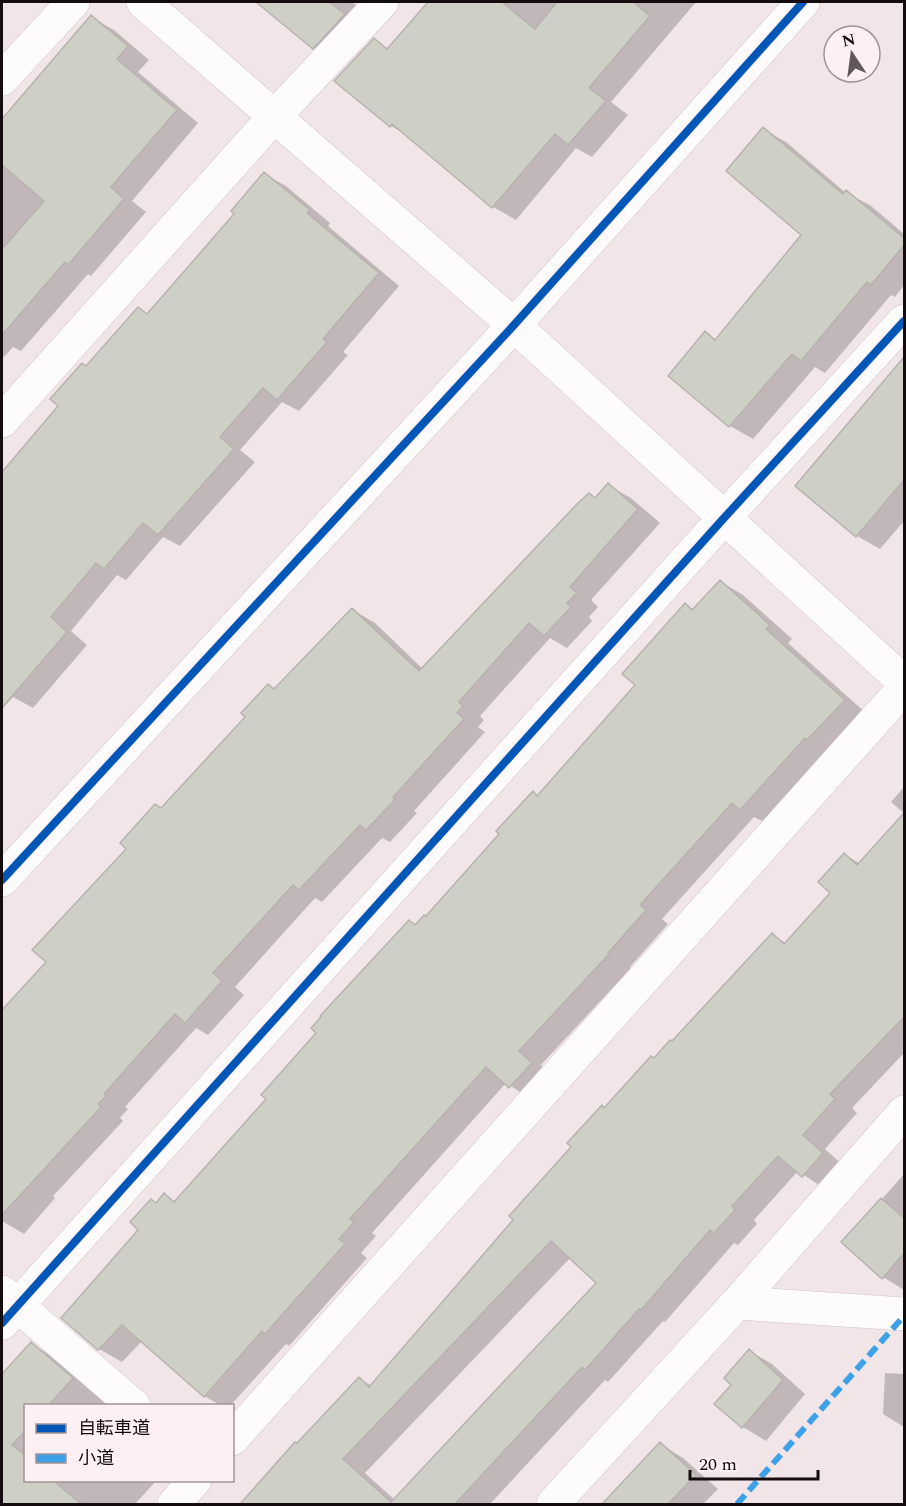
<svg xmlns="http://www.w3.org/2000/svg" width="906" height="1506" font-family="Spectral,'Noto Sans JP',serif">
<style>
.shadow{fill:#0003;fill-rule:evenodd}
.building{fill:#cfd0c5;stroke:#b6b2b0;stroke-width:1.5;fill-rule:evenodd}
.lines{fill:none;stroke-linecap:round;stroke-linejoin:round}
.minor-casing{stroke:#cec4c7;stroke-width:34}
.tertiary-casing{stroke:#cec4c7;stroke-width:34}
.minor{stroke:#fdfbfc;stroke-width:33}
.tertiary{stroke:#fdfbfc;stroke-width:33}
.quiet{stroke:#3da1e9;stroke-width:6;stroke-dasharray:12 6;stroke-linecap:butt}
.cycleway-casing{stroke:#feeff3;stroke-width:11}
.cycleway{stroke:#0057b8;stroke-width:8}
</style>
<rect width="100%" height="100%" fill="#f2e5e8"/>
<!-- shadow -->
<path class="shadow" d="M259 2H352L357 6 336 61 313 47Z
M430 2H696L611 102 628 115 592 157 576 148 516 220 493 207 409 136 391 126 336 80 374 40 389 49Z
M91 17 114 30 149 60 138 72 198 123 132 201 146 212 91 276 88 274 21 351 13 347 2 359V122Z
M763 129 786 142 846 193 870 205 904 234V285L895 297 891 295 825 373 815 367 753 439 730 426 670 375 705 333 717 340 803 235Z
M264 174 286 186 330 223 328 226 399 286 343 352 348 355 299 411 282 402 240 450 255 462 180 546 163 537 126 580 117 575 71 631 87 645 33 708 13 697 2 709V474L60 406 87 368 148 315 236 213Z
M904 372V521L880 549 857 536 797 485Z
M608 485 631 498 660 523 591 600 598 607 589 617 592 621 567 648 550 638 480 716 484 720 478 727 485 732 414 811 417 813 390 842 382 838 322 902 315 898 235 987 244 995 208 1035 196 1028 125 1107 128 1109 120 1118 123 1121 53 1196 55 1198 24 1234 2 1221V1012L48 962 128 849 162 809 353 610 375 623 423 669Z
M721 582 743 595 792 639 788 643 867 714 764 822 754 817 662 919 668 924 630 967 631 968 541 1065 554 1077 533 1100 506 1083 372 1233 376 1236 361 1253 367 1258 289 1346 286 1344 230 1406H222L204 1396 142 1341 122 1362 99 1349 63 1318 140 1230 165 1195 176 1202 268 1099 319 1033 409 922 416 926 426 918 501 834 533 793 538 796 637 685 686 605 695 610Z
M904 787V813L891 802Z
M904 816V1053L852 1108 857 1113 825 1149 845 1167 825 1189 798 1171 754 1220 757 1224 738 1245 734 1243 665 1322 663 1321 608 1382 605 1380 490 1504H242L295 1444 297 1445 360 1379 372 1386 515 1220 605 1109 673 1043 772 935 786 943 832 893 845 855 861 864ZM571 1257 598 1283 395 1500 365 1473Z
M904 1174V1290L883 1277 844 1242Z
M31 1344 54 1357 111 1406H26V1480H157L135 1504H2V1376Z
M749 1351 772 1364 805 1394 766 1441 743 1427 716 1404 733 1384Z
M885 1373 904 1374V1427L883 1414Z
M660 1444 683 1458 718 1489 703 1504H633L617 1490Z"/>
<!-- building -->
<path class="building" d="M256 2H329L345 14 313 49Z
M428 2H502L535 29 557 2H633L650 16 589 88 606 101 568 145 555 134 492 208 392 124 390 127 334 81 374 38 387 49Z
M91 15 128 46 117 59 177 110 111 187 124 199 68 265 65 262 2 335V249L44 201 2 165V119Z
M763 127 843 194 846 190 904 238V245L871 285 867 282 801 361 792 354 729 427 668 376 705 331 715 340 801 235 726 171Z
M264 172 310 210 307 213 379 273 323 339 327 342 277 400 263 388 220 437 234 449 158 535 143 523 104 569 96 563 51 617 67 632 2 708V472L58 406 50 399 82 363 86 366 138 307 147 314 234 214 231 211Z
M904 357V480L856 537 795 486Z
M608 483 638 509 570 587 577 593 567 603 571 607 544 636 529 623 459 702 463 706 457 713 464 719 393 797 395 800 366 830 360 825 299 890 293 885 213 973 222 981 185 1023 175 1014 104 1094 106 1096 98 1104 101 1107 2 1215V1010L46 962 32 950 126 849 120 843 155 804 161 808 245 717 241 713 268 684 274 689 352 608 419 671 577 504 589 493 595 498Z
M720 580 770 625 766 629 845 700 807 740 805 738 740 810 732 803 640 905 646 910 608 953 609 954 519 1051 532 1063 509 1088 486 1067 350 1219 354 1222 339 1239 345 1244 265 1334 262 1331 204 1397 122 1325 98 1350 61 1318 138 1230 130 1222 151 1199 156 1203 164 1193 174 1202 266 1099 261 1095 316 1033 311 1028 321 1017 320 1016 409 920 415 925 424 915 426 916 499 834 496 831 533 791 537 796 635 685 622 674 685 603 692 610Z
M904 813V1017L830 1094 835 1099 803 1135 823 1153 802 1177 778 1156 732 1206 735 1210 714 1233 710 1230 641 1310 639 1309 585 1370 582 1367 455 1504H240L295 1442 297 1443 359 1377 369 1387 513 1220 509 1216 571 1147 567 1143 602 1105 604 1108 651 1056 654 1058 670 1040 672 1041 772 933 784 944 830 893 818 882 844 853 857 865ZM551 1241 596 1283 391 1502 343 1459Z
M881 1198 904 1218V1253L882 1279 841 1242Z
M31 1342 73 1378 48 1406H26V1430L12 1445 26 1456V1480H53L81 1504H2V1374Z
M749 1349 783 1380 742 1428 714 1404 731 1385 724 1378Z
M660 1442 696 1475 668 1504H602Z"/>
<g class="lines">
<!-- minor casing -->
<g class="minor-casing">
<path id="minor" d="M143 2 514 325 904 682
M2 79 73 2
M2 421 274 117 382 2
M2 1292 134 1406
M737 1303 904 1314
M2 1323 724 518 904 321
M232 1439 904 688
M174 1504 195 1480
M553 1504 737 1303 904 1112"/>
</g>
<!-- tertiary casing -->
<g class="tertiary-casing">
<path id="tertiary" d="M2 880 514 325 803 2"/>
</g>
<!-- minor -->
<use href="#minor" class="minor"/>
<!-- tertiary -->
<use href="#tertiary" class="tertiary"/>
<!-- quiet -->
<path class="quiet" d="M737 1504 904 1316"/>
<!-- cycleway casing -->
<g class="cycleway-casing">
<path id="cycleway" d="M2 880 514 325 803 2
M2 1323 724 518 904 321"/>
</g>
<!-- cycleway -->
<use href="#cycleway" class="cycleway"/>
</g>
<!-- border -->
<rect width="906" height="1506" fill="none" stroke="#140c0e" stroke-width="6"/>
<!-- legend -->
<rect x="24" y="1404" width="210" height="78" fill="#feeff3" stroke="#a09497" stroke-width="1.5"/>
<rect x="36" y="1424" width="30" height="9" fill="#0057b8" stroke="#a09497" stroke-width="1.5"/>
<text x="78" y="1434" font-size="18" fill="#140c0e">自転車道</text>
<rect x="36" y="1454" width="30" height="9" fill="#3da1e9" stroke="#a09497" stroke-width="1.5"/>
<text x="78" y="1464" font-size="18" fill="#140c0e">小道</text>
<!-- north arrow -->
<g transform="translate(852 54) rotate(347)"><circle r="28" fill="#feeff3" stroke="#a09497" stroke-width="1.5"/>
<path d="M0-4.5L10 22L0 15L-10 22Z" fill="#62585a"/>
<text y="-9" font-size="16" font-weight="bold" text-anchor="middle" fill="#140c0e">N</text>
</g>
<!-- scale -->
<path d="M690 1470v9h128v-9" fill="none" stroke="#140c0e" stroke-width="3"/>
<text x="699" y="1470" font-size="18" fill="#140c0e" stroke="#feeff3" stroke-width="4.5" paint-order="stroke">20 m</text>
</svg>
